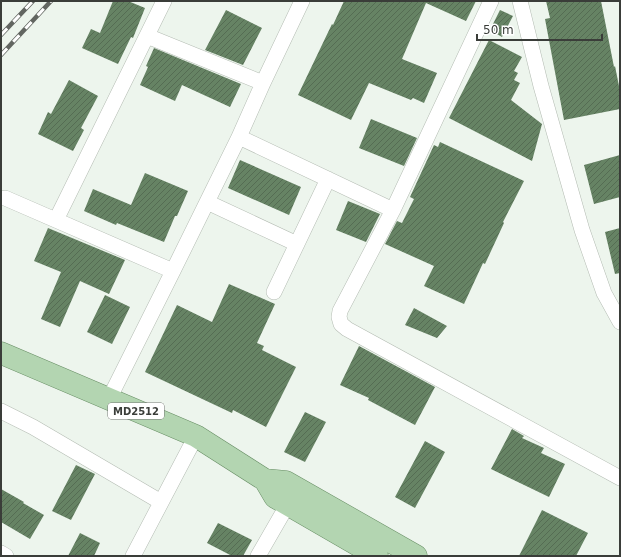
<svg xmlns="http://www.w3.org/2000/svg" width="621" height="557" font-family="'DejaVu Sans',sans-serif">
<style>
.building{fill:url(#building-hatch)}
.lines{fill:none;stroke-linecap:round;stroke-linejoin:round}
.minor-casing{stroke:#b4bcb3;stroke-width:16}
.primary-casing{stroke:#688e65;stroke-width:23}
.minor{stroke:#fff;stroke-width:15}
.primary{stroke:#b3d5b1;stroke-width:22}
.rail-casing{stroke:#626661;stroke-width:4.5}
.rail{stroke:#fff;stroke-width:3;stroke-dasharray:9;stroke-linecap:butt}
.labels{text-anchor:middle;stroke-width:4;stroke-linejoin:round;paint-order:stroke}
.shield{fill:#fff;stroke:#757774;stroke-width:1}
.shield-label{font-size:10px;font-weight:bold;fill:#3a3d39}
</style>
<defs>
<pattern id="building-hatch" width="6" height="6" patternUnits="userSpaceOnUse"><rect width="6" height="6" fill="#668364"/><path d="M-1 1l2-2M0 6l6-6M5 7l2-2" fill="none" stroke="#556c53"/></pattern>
</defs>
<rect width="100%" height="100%" fill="#edf5ed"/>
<!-- building -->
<path class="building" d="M113 1H128L145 8 133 38 131 37 118 64 82 48 91 29 100 33Z
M344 1H476L466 21 426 3 402 59 437 73 424 103 413 98 411 100 369 83 351 120 298 95 332 24 333 25Z
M546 1H601L614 67 615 66 620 91V109L564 120 545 19 550 18Z
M226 10 262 28 243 65 205 50Z
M500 10 513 16 502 37 490 30Z
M489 40 522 57 514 71 518 73 514 80 520 83 511 100 542 124 532 161 449 118Z
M154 48 241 84 230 107 182 85 175 101 140 85 148 67 146 66Z
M69 80 98 96 81 128 84 130 73 151 38 134 48 112 51 114Z
M371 119 417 138 404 166 359 148Z
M440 142 524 181 503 222 504 223 485 264 483 263 464 304 424 286 434 266 385 244 397 221 402 223 414 199 410 197 434 145 438 147Z
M620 155V197L594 204 584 165Z
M240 160 301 187 289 215 228 188Z
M145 173 188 191 177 216H175L164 242 117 223 116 225 84 211 93 189 131 205Z
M348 201 380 214 366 242 336 230Z
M48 228 125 260 109 294 80 281 60 327 41 319 61 272 34 261Z
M620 228V273L615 274 605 232Z
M229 284 275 304 257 343 264 346 262 350 296 367 266 427 233 410 232 413 145 372 177 305 212 322Z
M105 295 130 307 112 344 87 332Z
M414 308 447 326 437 338 405 325Z
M359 346 435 387 415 425 368 400 369 398 340 385Z
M305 412 326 422 305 462 284 452Z
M512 429 524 436 522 438 544 448 541 453 565 464 549 497 491 469Z
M425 441 445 452 415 508 395 497Z
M76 465 95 474 71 520 52 511Z
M1 489 24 502 23 503 44 515 30 539 1 522Z
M542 510 588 533 576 556H519Z
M218 523 252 540 243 556H232L207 543Z
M80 533 100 543 94 556H68Z"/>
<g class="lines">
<!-- minor casing -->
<g class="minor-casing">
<path id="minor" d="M491 1 393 210 340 311 339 317 341 324 347 329 620 478
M520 1 541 86 582 230 604 293 620 322
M147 36 263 83
M239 137 393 210
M5 198 173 271
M207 202 297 244
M56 220 164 1
M274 292 328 179
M109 399 173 271 239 137 263 83 302 1
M1 411 33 427 161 502
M1 553 6 556
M133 556 196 436
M258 556 288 504"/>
</g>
<!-- primary casing -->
<g class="primary-casing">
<path id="primary" d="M1 353 196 436 265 480 275 497 377 556
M265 480 286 482 416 556"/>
</g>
<!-- minor -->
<use href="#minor" class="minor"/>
<!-- primary -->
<use href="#primary" class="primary"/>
<!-- rail casing -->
<g class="rail-casing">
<path id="rail" d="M1 35 33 1
M1 55 51 1"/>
</g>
<!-- rail -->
<use href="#rail" class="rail"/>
</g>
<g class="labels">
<!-- shield labels -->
<rect class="shield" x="108" y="403" width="56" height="16" rx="3"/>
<g class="shield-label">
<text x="136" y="415">MD2512</text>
</g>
</g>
<!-- border -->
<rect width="621" height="557" fill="none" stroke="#3a3d39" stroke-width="4"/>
<!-- scale -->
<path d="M477 34v6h125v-6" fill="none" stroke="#3a3d39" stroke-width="2"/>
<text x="483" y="34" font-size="12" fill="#3a3d39" stroke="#ffffff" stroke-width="3" paint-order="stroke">50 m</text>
</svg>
